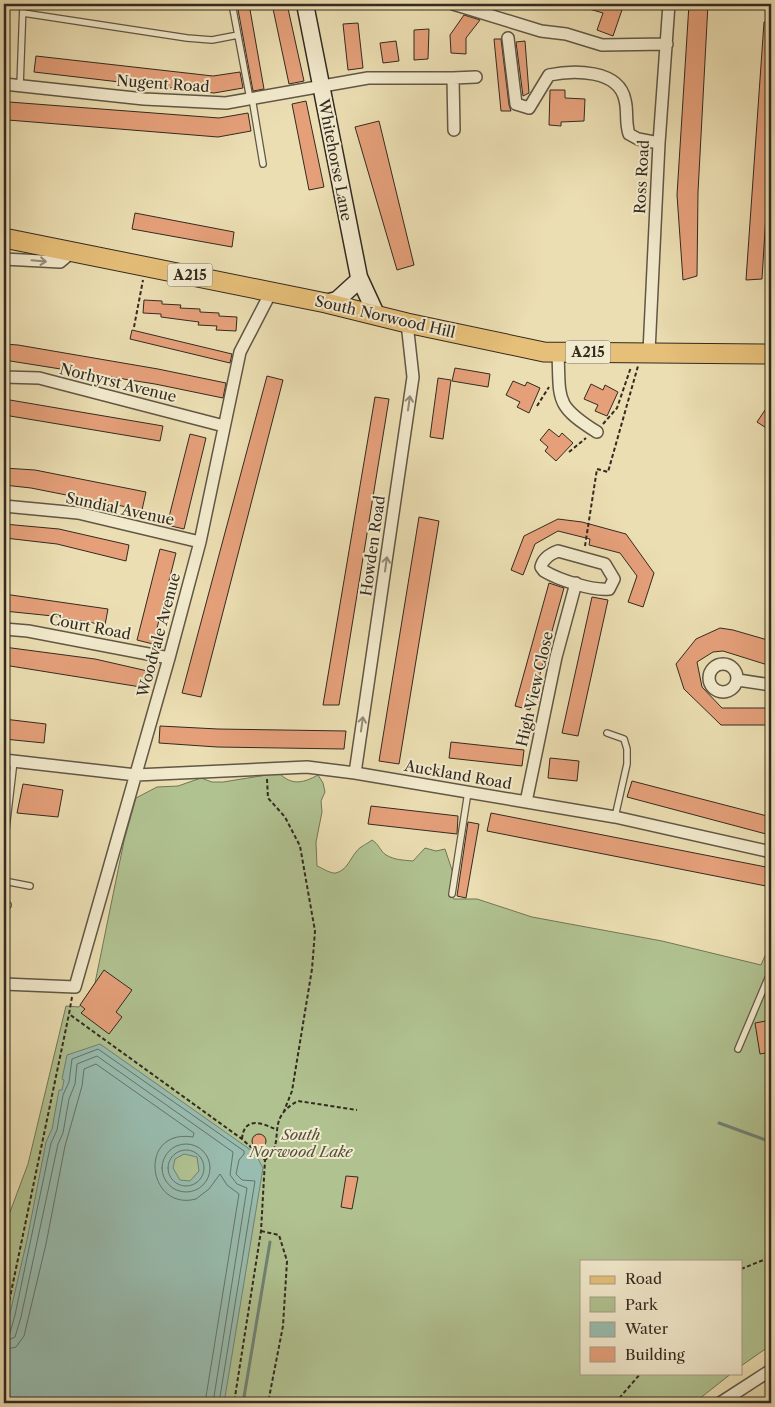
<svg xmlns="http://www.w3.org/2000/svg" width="775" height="1407" font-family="'Libre Caslon Text',serif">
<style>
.green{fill:#b1c291;stroke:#727659}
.water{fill:#98bcaf;stroke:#708276;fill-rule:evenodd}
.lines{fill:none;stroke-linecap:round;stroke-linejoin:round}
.shore{stroke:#667368;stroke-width:1}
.stream{stroke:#708276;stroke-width:3}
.building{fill:#e5a07a;stroke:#332a21}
.service-casing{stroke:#615745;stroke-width:8}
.minor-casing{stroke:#615745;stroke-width:14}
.secondary-casing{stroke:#332a21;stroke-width:19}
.primary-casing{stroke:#332a21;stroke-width:21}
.path{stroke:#332a21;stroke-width:2;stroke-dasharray:4 2.5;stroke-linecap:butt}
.service{stroke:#f2eacd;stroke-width:5.5}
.minor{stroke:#f2eacd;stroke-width:11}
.secondary{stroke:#f2eacd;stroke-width:16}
.primary{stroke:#e6bf79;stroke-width:19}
.oneway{stroke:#928a77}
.labels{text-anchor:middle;stroke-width:4;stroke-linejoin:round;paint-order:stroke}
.shield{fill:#f2eacd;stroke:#6c6455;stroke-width:1}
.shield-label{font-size:14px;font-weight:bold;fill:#332a21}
.street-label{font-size:15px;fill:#332a21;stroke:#f2eacd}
.park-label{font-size:15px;font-style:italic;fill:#52503d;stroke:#f2eacd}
</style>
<rect width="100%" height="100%" fill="#ebdeb2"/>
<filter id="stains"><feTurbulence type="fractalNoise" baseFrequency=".004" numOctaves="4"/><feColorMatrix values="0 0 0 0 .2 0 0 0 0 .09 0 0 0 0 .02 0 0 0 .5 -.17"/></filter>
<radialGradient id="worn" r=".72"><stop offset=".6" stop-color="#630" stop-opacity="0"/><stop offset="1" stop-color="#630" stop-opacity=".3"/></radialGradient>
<!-- green -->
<path class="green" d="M279 773C292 786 303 783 318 775L323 783 325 792 321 801 322 812 316 842 317 866C322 868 331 874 336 873 347 870 350 859 356 852 359 847 367 844 372 840 379 844 380 851 386 855 395 860 402 860 413 861L425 848 436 851 445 849 456 882 449 895 454 899H477L532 917 662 941 761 965 771 942V1345L741 1366V1261H581V1373H732L694 1403H4V1228L28 1164 66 1006 79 1007 95 983 124 841 136 798 157 787 178 786 201 778 212 782H223Z"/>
<!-- water -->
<path class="water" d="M100 1044 255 1153 263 1168 224 1403 4 1402V1339L27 1240 46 1142 52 1129 59 1090H62L64 1080 62 1079 67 1055ZM184 1154 197 1157 199 1171 190 1181 180 1180 173 1168 175 1159Z"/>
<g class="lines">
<!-- shore -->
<path class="shore" d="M162 1168a24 24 0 1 1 48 0a24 24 0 1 1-48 0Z
M168 1168a18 18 0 1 1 36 0a18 18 0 1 1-36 0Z
M4 1336 10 1333 15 1315 51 1143 57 1130 63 1095 69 1082 72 1059 98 1049 244 1151V1154L239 1160 236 1174 242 1180 255 1181 219 1403
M4 1342 15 1337 21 1317 58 1144 63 1133 69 1099 75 1084 77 1064 97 1056 233 1152 230 1175 237 1184 247 1188 213 1403
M4 1350 16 1347 24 1336 46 1244 65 1146 82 1086 84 1069 96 1064 194 1133 193 1137C137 1128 147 1212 196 1199L209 1189 220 1174 227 1185 239 1194 205 1403"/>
<!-- stream -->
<path class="stream" d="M719 1123 771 1142
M243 1403 270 1242"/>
</g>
<!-- building -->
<path class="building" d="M237 4H249L264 89 253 91Z
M272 4H287L304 81 289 84Z
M579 4H624L613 36 597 30 603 13 579 6Z
M689 4H708L698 192 697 276 683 280 677 195Z
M464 15 480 20 466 38V54L451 53 450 35Z
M764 22 771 23V134L762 279 746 280Z
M358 23 363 68 348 70 343 24Z
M429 29 428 59 414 60V30Z
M494 39H501L509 105 511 111H501Z
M396 41 399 61 383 63 380 43Z
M525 41 529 93 523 96 516 42Z
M36 56 213 76 240 72 243 88 214 93 34 72Z
M550 90H565V98L585 99 584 121 561 122V126L549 125Z
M306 101 324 187 309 190 292 104Z
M9 102 219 118 248 113 251 131 218 137 8 120Z
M379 121 414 265 397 270 355 127Z
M135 213 234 232 232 247 132 229Z
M144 300 162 301V304L181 305 180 308 200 309V312L219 313V316L237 317 236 331 216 330 217 326 198 325 199 322 161 317V314L143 313Z
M132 330 232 354 230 363 130 339Z
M4 344 18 345 158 369 226 383 223 398 155 384 4 360Z
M455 368 490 374 488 387 452 381Z
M267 376 283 380 201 697 182 693Z
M438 378 451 380 443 439 430 437Z
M513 381 525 386 527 382 540 388 529 413 517 407 520 402 506 395Z
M591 384 603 390 605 385 618 392 607 416 595 411 598 405 584 399Z
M375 397 389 399 339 705H323Z
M4 399 163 426 160 441 4 415Z
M765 410 771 414V431L757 422Z
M549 429 559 437 562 433 573 443 556 461 545 451 548 447 540 440Z
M190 434 206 438 184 529 167 525Z
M4 468 35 470 146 492 142 510 31 488 4 485Z
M419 517 439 521 399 764 379 761Z
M558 519 582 522 626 534 654 573 643 607 628 602 637 576 620 553 589 545 590 539 558 531 535 544 523 575 511 570 524 536Z
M4 524 59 529 129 545 126 561 57 544 5 538Z
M160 549 176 553 153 644 137 640Z
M549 583 564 588 530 710 515 706Z
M4 594 108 609 105 625 53 616 4 611Z
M592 597 608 600 578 736 562 733Z
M720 628 733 630 771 641V666L723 651 713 652 697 662 702 687 722 708H771L768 725H721L684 689 676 664 696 639Z
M4 647 95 659 152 672 147 688 4 665Z
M4 719 46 724 44 743 4 739Z
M160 726 218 729 346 731 344 749 217 747 159 743Z
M451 742 524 750 522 766 449 758Z
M550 758 579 761 577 781 548 778Z
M632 781 771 817 766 834 627 797Z
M23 784 63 790 58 817 17 813Z
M371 806 458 816 457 834 368 824Z
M491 813 771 868V887L487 831Z
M468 822 479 824 466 898 457 896Z
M104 970 132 990 116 1012 122 1017 109 1034 81 1013 85 1009 80 1005Z
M771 1020V1052L760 1054 755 1023Z
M252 1141a7 7 0 1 1 14 0a7 7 0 1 1-14 0Z
M346 1176 358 1177 352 1209 341 1207Z"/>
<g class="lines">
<!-- service casing -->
<g class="service-casing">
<path id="service" d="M232 4 250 99
M23 13 187 38 212 40 238 35
M20 86 23 4
M252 98 263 164
M607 733 624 739 627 749V764L615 817
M4 846 14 761
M4 881 30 886
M452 894 468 792
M4 905H8
M738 1049 771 971"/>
</g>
<!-- minor casing -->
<g class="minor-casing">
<path id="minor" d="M453 4 541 31 566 34 602 45 667 44
M508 38 516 104 529 108 549 75C573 70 619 69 625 100 628 111 625 122 629 134L638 139 659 143
M453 78 476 77
M4 84 144 99 226 103 368 78H453L454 130
M4 259 60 262 66 257 68 251
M558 352C560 400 554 405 597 432
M649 352 659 143 669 4
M4 377 39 378 224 426
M4 506 78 513 200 542
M558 551 605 564 614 579 609 589C593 591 559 580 544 571L541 567C543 558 550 554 558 551Z
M4 629 28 631 169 658
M709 678a14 14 0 1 1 28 0a14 14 0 1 1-28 0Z
M738 680 771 685
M4 760 136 775 307 767 355 773 615 817 771 852
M355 773 413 377 407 323
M526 802 556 657 576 583
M4 984 75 987 169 658 200 542 240 352 271 292
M720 1403 771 1370"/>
</g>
<!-- secondary casing -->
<g class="secondary-casing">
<path id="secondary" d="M305 4 359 277 376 314
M326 303 337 300 359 280"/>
</g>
<!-- primary casing -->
<g class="primary-casing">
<path id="primary" d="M4 238 326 303 407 323 544 352 771 354"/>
</g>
<!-- path -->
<path class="path" d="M134 327 143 280
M537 406 549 387
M603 424 617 408 631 367
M569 452 586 438
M585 546 597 469 608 472 638 366
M267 779 268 798 285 817 300 846 315 931 312 969 292 1091 284 1111
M72 997 69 1014 242 1139 265 1160 261 1231 234 1403
M242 1139C244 1116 262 1123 275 1129
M265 1160C288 1143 263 1119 298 1101L357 1110
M261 1231 279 1235 287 1261 283 1326 268 1403
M741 1269 771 1257
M4 1326 69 1014
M615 1403 641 1373"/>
<!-- service -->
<use href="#service" class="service"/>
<!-- minor -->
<use href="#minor" class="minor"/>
<!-- secondary -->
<use href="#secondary" class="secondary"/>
<!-- primary -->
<use href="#primary" class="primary"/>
</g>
<!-- one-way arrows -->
<defs><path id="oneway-shaft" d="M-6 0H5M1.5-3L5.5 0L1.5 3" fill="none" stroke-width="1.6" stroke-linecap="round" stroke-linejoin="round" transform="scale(1.25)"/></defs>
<g class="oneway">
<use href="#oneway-shaft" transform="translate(39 261) rotate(5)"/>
<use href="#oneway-shaft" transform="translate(409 403) rotate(-82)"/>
<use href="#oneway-shaft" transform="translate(386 564) rotate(-82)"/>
<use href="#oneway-shaft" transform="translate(362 724) rotate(-82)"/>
</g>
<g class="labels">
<!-- shield labels -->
<g class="shield">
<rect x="167.5" y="263.5" width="45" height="23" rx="4"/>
<rect x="565.5" y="340.5" width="45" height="23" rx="4"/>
</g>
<g class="shield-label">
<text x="190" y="280">A215</text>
<text x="588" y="357">A215</text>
</g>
<!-- street labels -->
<g class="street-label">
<text transform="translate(163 84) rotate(4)" y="5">Nugent Road</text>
<text transform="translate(335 160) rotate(79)" y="5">Whitehorse Lane</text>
<text transform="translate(642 177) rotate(-87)" y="5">Ross Road</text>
<text transform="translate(385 317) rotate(13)" y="5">South Norwood Hill</text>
<text transform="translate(118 383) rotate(14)" y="5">Norhyrst Avenue</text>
<text transform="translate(120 509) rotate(12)" y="5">Sundial Avenue</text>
<text transform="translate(373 546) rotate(-82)" y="5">Howden Road</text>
<text transform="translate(90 627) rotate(11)" y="5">Court Road</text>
<text transform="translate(159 635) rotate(-75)" y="5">Woodvale Avenue</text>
<text transform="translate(535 689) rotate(-77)" y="5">High View Close</text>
<text transform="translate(458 775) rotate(10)" y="5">Auckland Road</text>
</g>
<!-- park labels -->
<g class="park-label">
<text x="301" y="1140">South<tspan x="301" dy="17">Norwood Lake</tspan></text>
</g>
</g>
<!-- margin -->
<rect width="775" height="1407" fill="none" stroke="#ebdeb2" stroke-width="20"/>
<rect x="5" y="5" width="765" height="1397" fill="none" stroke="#332a21" stroke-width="2.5"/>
<rect x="10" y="10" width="755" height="1387" fill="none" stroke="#332a21"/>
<!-- legend -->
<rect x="580" y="1260" width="162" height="115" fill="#f2eacd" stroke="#a69d88"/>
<rect x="590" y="1276" width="25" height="8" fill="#e6bf79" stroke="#a69d88"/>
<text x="625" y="1284" font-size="15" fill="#332a21">Road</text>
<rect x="590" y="1297" width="25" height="15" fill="#b1c291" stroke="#a69d88"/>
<text x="625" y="1310" font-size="15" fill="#332a21">Park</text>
<rect x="590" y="1322" width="25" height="15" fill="#98bcaf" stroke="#a69d88"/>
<text x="625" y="1334" font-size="15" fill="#332a21">Water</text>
<rect x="590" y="1347" width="25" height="15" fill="#e5a07a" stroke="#a69d88"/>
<text x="625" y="1360" font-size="15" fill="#332a21">Building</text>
<rect width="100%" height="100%" filter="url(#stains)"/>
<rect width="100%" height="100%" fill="url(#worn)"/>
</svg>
